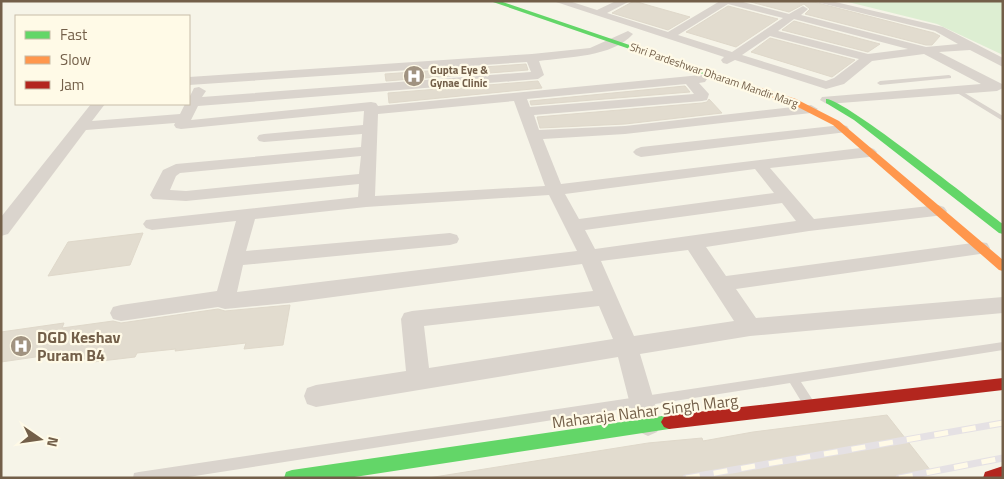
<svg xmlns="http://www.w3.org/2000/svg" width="1004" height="479" font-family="'Titillium Web',sans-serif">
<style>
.green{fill:#ddeed2}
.building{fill:#e2dccf;stroke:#dfd8ca}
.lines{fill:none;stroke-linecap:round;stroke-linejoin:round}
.lane{fill:#dad4cd;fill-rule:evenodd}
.street{fill:#dad4cd;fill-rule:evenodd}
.fast{fill:#63d668;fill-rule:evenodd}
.slow{fill:#ff974d;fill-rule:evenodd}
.jam{fill:#b3261e;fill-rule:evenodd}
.rail-casing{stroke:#e5e1e4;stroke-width:7}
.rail{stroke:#fffae7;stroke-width:5;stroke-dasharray:14;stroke-linecap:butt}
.labels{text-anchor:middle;stroke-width:4.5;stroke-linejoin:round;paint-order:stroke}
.far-poi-label{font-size:11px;font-weight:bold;fill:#735f49;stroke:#fffae7;text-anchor:start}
.far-street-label{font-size:11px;fill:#735f49;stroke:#fffae7}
.near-poi-label{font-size:16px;font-weight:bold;fill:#735f49;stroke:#fffae7;text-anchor:start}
.near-street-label{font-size:16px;fill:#735f49;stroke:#fffae7}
</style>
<rect width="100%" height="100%" fill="#f6f4e8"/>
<!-- green -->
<path class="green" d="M844 1H1003V55L937 24Z"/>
<!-- building -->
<path class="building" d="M634 1 651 6 690 17 668 30 612 13Z
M747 1H810L934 33 940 36 932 45H926L805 14 810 9 804 4 789 12Z
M728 6 778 19 736 47 686 32Z
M794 21 880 44 868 52 782 30Z
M770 38 855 60 832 77 751 52Z
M526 64 528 70 386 81 385 74Z
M538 81 542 88 389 103 388 93Z
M685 86 690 92 531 105 530 101Z
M709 99 722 113 625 124 540 128 537 117 702 103 707 102Z
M143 233 130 265 48 276 68 242Z
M290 305 283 345 244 349 246 343 175 351 176 349 137 353 135 357 93 362 94 358 58 362 63 353 1 362V332L64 323 62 328 113 321 121 323 218 309 225 311Z
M887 415 931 471 897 478H428L648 443 702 438 703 441 753 432Z"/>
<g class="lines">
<!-- lane -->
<path class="lane" d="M949 75 951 76V78L880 85 877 83 880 81Z
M954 89H958L1003 116V121L954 91Z
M1003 342V350L801 382 814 402 812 406 808 407 804 406 790 383 182 478H133L134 473 139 472Z"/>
<!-- street -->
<path class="street" d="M553 1H569L597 10 616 1H630L607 13 668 32 720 1H739L789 14 803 6 808 9 801 15 926 47 958 44 935 31 812 1H831L943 27 1003 58V67L970 50 939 52 1002 84 1003 88 997 91 827 104 820 100 822 97 981 84 924 54 872 61 844 84 826 89 735 60 727 64 723 63 721 60 724 57ZM728 4 783 18 732 52 678 35ZM794 19 908 49 868 54 778 31ZM770 36 859 59 834 78 826 81 742 55Z
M628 31 633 34C613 57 567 57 539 61L544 75 538 79 198 106 191 120 371 102 376 103 378 106 701 75 707 79 705 82 699 83 709 94 707 100 702 101 534 115 539 130 625 126 811 105 818 109 811 113 625 134 543 139 561 184 869 147 874 149 877 152 874 155 869 157 770 168 814 219 938 205 944 207 947 211 944 215 809 231 706 247 726 276 980 242 987 243 990 248 987 253 736 289 756 318 1003 297V313L750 336 640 354 661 424 657 432 648 436 639 432 635 424 618 357 316 407 307 404 304 396 307 388 316 385 406 371 401 319 404 313 412 311 593 291 582 264 288 303 225 309 218 307 121 321 113 319 110 313 113 307 121 305 217 291 236 221 152 230 146 228 143 224 146 220 358 197 359 184 186 201 153 199 150 195 163 170 176 164 361 147 362 134 264 142 259 141 257 138 259 135 264 134 363 125 364 111 181 129 176 128 174 125 175 123 86 130 8 234 1 236V217L91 104H105L92 121 180 114 185 104H189V98L194 88 199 87 206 91 202 97 531 72 527 62 189 85V77L532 54 590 48ZM686 84 694 94 530 107 527 99ZM514 101 545 186 375 196 378 114ZM361 156 359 174 186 191 170 190 176 176 180 173ZM755 169 774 193 579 219 565 194ZM549 195 577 251 237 292 243 265 450 245 457 243 459 239 457 235 450 233 246 251 255 219 366 207ZM782 203 796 221 595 249 585 230ZM688 250 734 321 634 336 601 261ZM599 306 613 339 429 368 424 326Z
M842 125 847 126 849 129 847 132 641 157 636 155 633 152 636 149 641 147Z"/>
<!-- fast -->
<path class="fast" d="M490 1H500L756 88 749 90Z
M826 99C842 97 980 207 1003 224V234L999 233 854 120 826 103Z
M669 415 674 417 677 422 674 427 669 429 348 478H284L286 472 292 470Z"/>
<!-- slow -->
<path class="slow" d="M749 86H755L796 99 839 121 1003 260V271L999 270 833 125 790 103 749 90Z"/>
<!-- jam -->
<path class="jam" d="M1003 378V390L669 429 664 427 661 422 664 417 669 415Z
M1003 466V478H983L985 472Z"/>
<!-- rail casing -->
<g class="rail-casing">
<path id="rail" d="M686 478 1003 423
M899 478 1003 458"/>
</g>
<!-- rail -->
<use href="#rail" class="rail"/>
</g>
<!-- icons -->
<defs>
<g id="hospital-disc" transform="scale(1.125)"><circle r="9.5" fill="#a19381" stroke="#fffae7"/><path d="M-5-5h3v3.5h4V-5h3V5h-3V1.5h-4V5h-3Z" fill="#fff"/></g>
</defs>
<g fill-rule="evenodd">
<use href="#hospital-disc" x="414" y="76"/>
<use href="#hospital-disc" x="21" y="346"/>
</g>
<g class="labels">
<!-- far-poi labels -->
<g class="far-poi-label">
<text x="430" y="74">Gupta Eye &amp;<tspan x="430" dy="13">Gynae Clinic</tspan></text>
</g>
<!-- far-street labels -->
<g class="far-street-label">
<text transform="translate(714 75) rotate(19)" y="4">Shri Pardeshwar Dharam Mandir Marg</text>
</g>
<!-- near-poi labels -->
<g class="near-poi-label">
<text x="37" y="343">DGD Keshav<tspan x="37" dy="18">Puram B4</tspan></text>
</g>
<!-- near-street labels -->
<g class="near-street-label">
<text transform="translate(645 411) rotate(-7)" y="6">Maharaja Nahar Singh Marg</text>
</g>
</g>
<!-- border -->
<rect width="1004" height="479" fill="none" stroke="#735f49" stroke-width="5"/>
<!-- legend -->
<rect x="15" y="15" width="175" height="90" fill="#fffae7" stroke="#c7bca8"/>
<rect x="25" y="31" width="25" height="8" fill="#63d668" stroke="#c7bca8"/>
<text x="60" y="40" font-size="15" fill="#735f49">Fast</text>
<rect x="25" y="56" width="25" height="8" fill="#ff974d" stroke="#c7bca8"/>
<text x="60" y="65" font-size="15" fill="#735f49">Slow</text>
<rect x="25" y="81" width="25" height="8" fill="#b3261e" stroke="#c7bca8"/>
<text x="60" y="90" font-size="15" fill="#735f49">Jam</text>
<!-- north arrow -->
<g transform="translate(40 439) rotate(103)" stroke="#fffae7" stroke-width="4" paint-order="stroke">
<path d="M0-4L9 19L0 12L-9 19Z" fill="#735f49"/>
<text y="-8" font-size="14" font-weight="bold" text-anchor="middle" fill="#735f49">N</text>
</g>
</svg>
